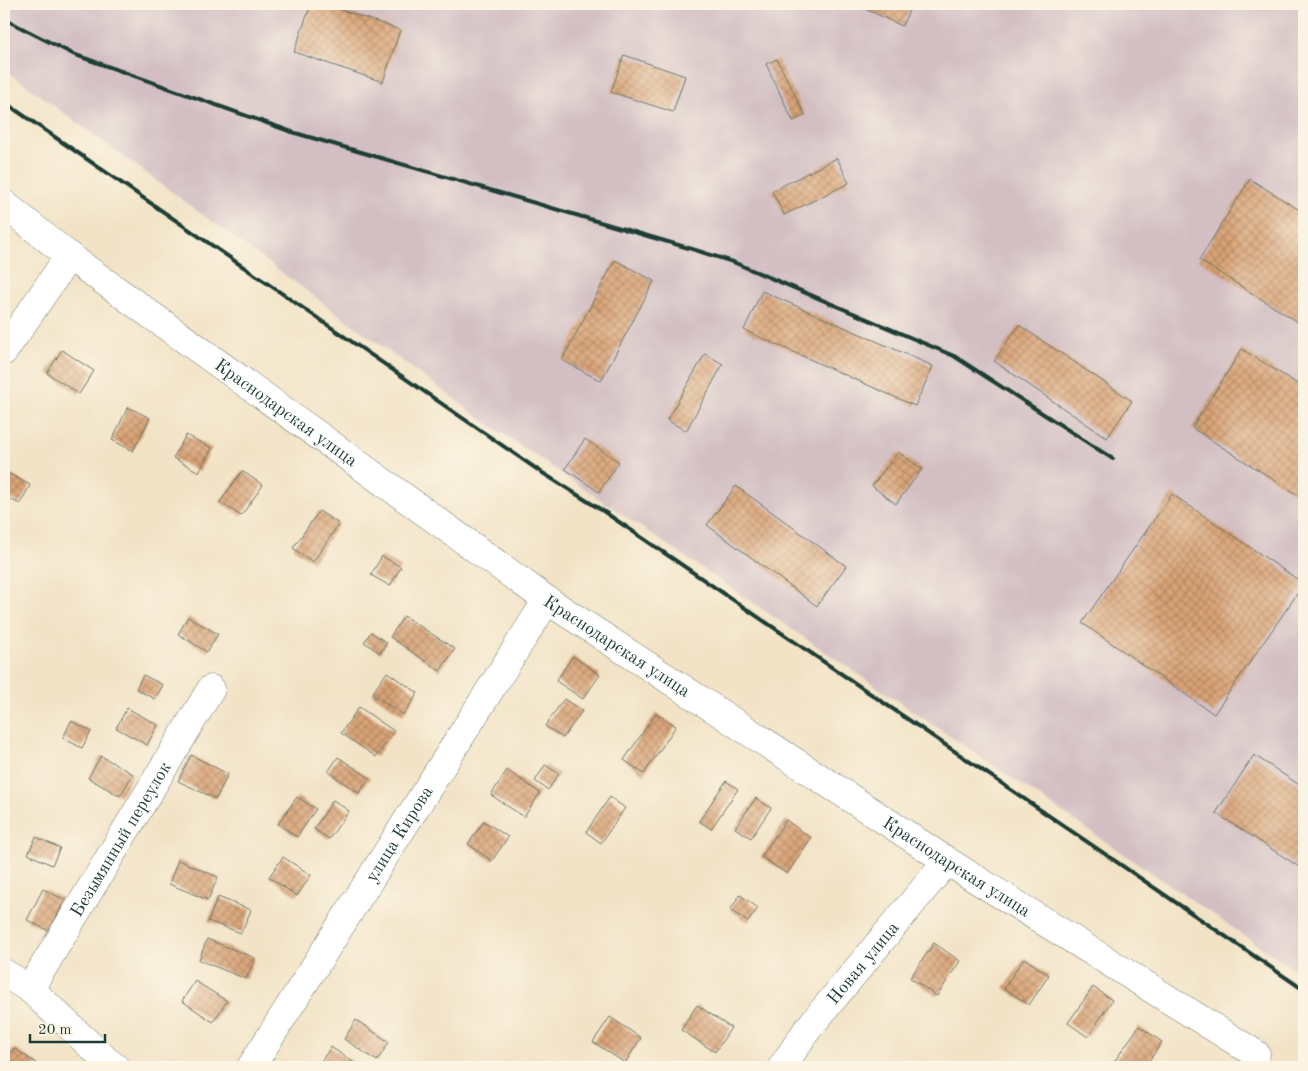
<svg xmlns="http://www.w3.org/2000/svg" width="1308" height="1071" font-family="'Old Standard TT',serif">
<style>
.industrial{fill:#d2bec3}
.building{fill:url(#building-cross-hatch)}
.lines{fill:none;stroke-linecap:round;stroke-linejoin:round}
.street-casing{stroke:#697767;stroke-width:29}
.street{stroke:#fff;stroke-width:28}
.rail{stroke:#1f3d34;stroke-width:4}
.labels{text-anchor:middle;stroke-width:5;stroke-linejoin:round;paint-order:stroke}
.street-label{font-size:18px;fill:#1f3d34;stroke:#fcf5e5}
</style>
<defs>
<pattern id="building-cross-hatch" width="8" height="8" patternUnits="userSpaceOnUse" patternTransform="scale(1.25)"><rect width="8" height="8" fill="#daa376"/><path d="M0 0l8 8M0 8l8-8" fill="none" stroke="#b08662"/></pattern>
</defs>
<rect width="100%" height="100%" fill="#fcf5e5"/>
<filter id="ink" filterUnits="userSpaceOnUse"><feTurbulence type="fractalNoise" baseFrequency=".02" numOctaves="2"/><feDisplacementMap in="SourceGraphic" scale="10" xChannelSelector="R" yChannelSelector="G"/><feConvolveMatrix kernelMatrix="1 2 1 2 8 2 1 2 1" color-interpolation-filters="sRGB"/></filter>
<filter id="wash" filterUnits="userSpaceOnUse"><feTurbulence type="fractalNoise" baseFrequency=".0096" numOctaves="4" result="noise"/><feDisplacementMap in="SourceGraphic" scale="20" xChannelSelector="R" yChannelSelector="G"/><feGaussianBlur stdDeviation="1.12" result="paint"/><feColorMatrix in="noise" values="0 0 0 0 0 0 0 0 0 0 0 0 0 0 0 0 0 1.4 0 .05"/><feComposite in="paint" operator="in"/></filter>
<g filter="url(#wash)">
<rect width="100%" height="100%" fill="#f2e3c6"/>
<!-- industrial -->
<path class="industrial" d="M4 4H1304V976L480 418 4 69Z"/>
<g id="blocks">
<!-- building -->
<path class="building" d="M311 4H324L400 30 383 82 294 52Z
M855 4H912L902 26Z
M624 55 685 76 673 112 611 92Z
M777 59 805 115 793 121 766 64Z
M837 158 849 183 784 215 772 191Z
M1250 179 1304 213V326L1199 260Z
M615 260 654 281 601 381 562 360Z
M762 291 933 366 915 406 744 330Z
M1019 325 1132 401 1107 438 994 361Z
M1242 349 1304 388V499L1192 428Z
M62 350 94 371 79 394 47 373Z
M705 354 723 364 686 431 667 420Z
M128 407 150 418 133 451 112 440Z
M186 435 212 448 199 472 173 458Z
M585 439 619 462 599 492 565 469Z
M898 452 922 469 896 504 872 486Z
M4 471 30 485 20 504 4 496Z
M242 471 263 485 241 516 220 502Z
M736 486 846 566 817 606 707 525Z
M1172 494 1304 584 1214 714 1082 623Z
M319 511 339 524 313 562 293 548Z
M382 556 401 567 390 586 371 575Z
M404 616 455 649 440 671 390 637Z
M188 617 218 634 207 652 178 634Z
M371 632 387 643 380 653 364 642Z
M573 656 600 675 583 699 556 681Z
M387 672 418 693 403 715 372 694Z
M143 675 163 685 155 699 136 689Z
M564 699 582 711 563 738 545 726Z
M359 707 394 731 376 757 341 733Z
M127 708 158 725 147 745 116 728Z
M656 713 676 726 644 774 624 760Z
M71 721 91 731 82 748 63 738Z
M191 755 228 774 216 799 178 781Z
M1254 755 1304 788V870L1216 813Z
M101 756 133 774 120 796 88 778Z
M338 757 370 778 359 793 328 772Z
M545 765 559 774 548 790 535 781Z
M507 770 540 793 524 817 491 795Z
M726 781 738 789 711 829 699 821Z
M297 797 316 809 297 837 278 824Z
M610 797 625 808 601 843 586 832Z
M756 798 771 808 751 838 735 828Z
M333 800 349 811 329 839 314 829Z
M786 820 811 838 787 874 761 857Z
M484 821 508 837 492 861 468 844Z
M36 837 60 848 52 865 28 854Z
M283 857 311 875 297 896 269 877Z
M178 860 218 877 208 900 169 884Z
M43 889 65 900 49 931 27 920Z
M740 895 758 908 748 922 730 910Z
M218 897 251 910 241 933 208 921Z
M207 939 255 958 246 979 199 960Z
M934 943 960 961 937 996 910 978Z
M1024 958 1049 975 1029 1005 1004 988Z
M195 981 227 1001 213 1022 182 1001Z
M1093 987 1112 1000 1088 1037 1068 1023Z
M697 1005 731 1028 715 1052 681 1030Z
M610 1017 641 1038 625 1063 593 1042Z
M356 1020 389 1042 377 1061 344 1039Z
M1139 1026 1162 1042 1145 1067H1115L1112 1065Z
M331 1047 360 1067H317Z
M14 1048 36 1063 34 1067H4V1063Z"/>
</g>
</g>
<g filter="url(#ink)">
<use href="#blocks" fill-opacity="0" stroke="#697767" stroke-width="1"/>
<g class="lines">
<!-- street casing -->
<g class="street-casing">
<g id="street">
<path id="s1" d="M4 204 69 256 547 600 947 861 1256 1054"/>
<path d="M4 351 69 256"/>
<path d="M4 973 30 989 108 1062 115 1067"/>
<path id="s2" d="M30 989 211 689"/>
<path id="s3" d="M251 1067 547 600"/>
<path id="s4" d="M782 1067 807 1030 947 861"/>
</g>
</g>
<!-- street -->
<use href="#street" class="street"/>
<!-- rail -->
<path class="rail" d="M4 19 73 54 292 132 692 249 733 262 954 356 1113 459
M4 102 538 470 603 511 1304 990"/>
</g>
</g>
<g class="labels">
<!-- street labels -->
<g class="street-label">
<text dy="6" stroke="none"><textPath href="#s1" startOffset="351">Краснодарская улица</textPath></text>
<text dy="6" stroke="none"><textPath href="#s1" startOffset="756">Краснодарская улица</textPath></text>
<text dy="6" stroke="none"><textPath href="#s3" startOffset="276">улица Кирова</textPath></text>
<text dy="6" stroke="none"><textPath href="#s2" startOffset="175">Безымянный переулок</textPath></text>
<text dy="6" stroke="none"><textPath href="#s1" startOffset="1161">Краснодарская улица</textPath></text>
<text dy="6" stroke="none"><textPath href="#s4" startOffset="132">Новая улица</textPath></text>
</g>
</g>
<!-- margin -->
<rect width="1308" height="1071" fill="none" stroke="#fcf5e5" stroke-width="20"/>
<!-- scale -->
<path d="M30 1034v8h75v-8" fill="none" stroke="#1f3d34" stroke-width="2.5"/>
<text x="38" y="1034" font-size="15" fill="#1f3d34" stroke="#fcf5e5" stroke-width="4" paint-order="stroke">20 m</text>
</svg>
